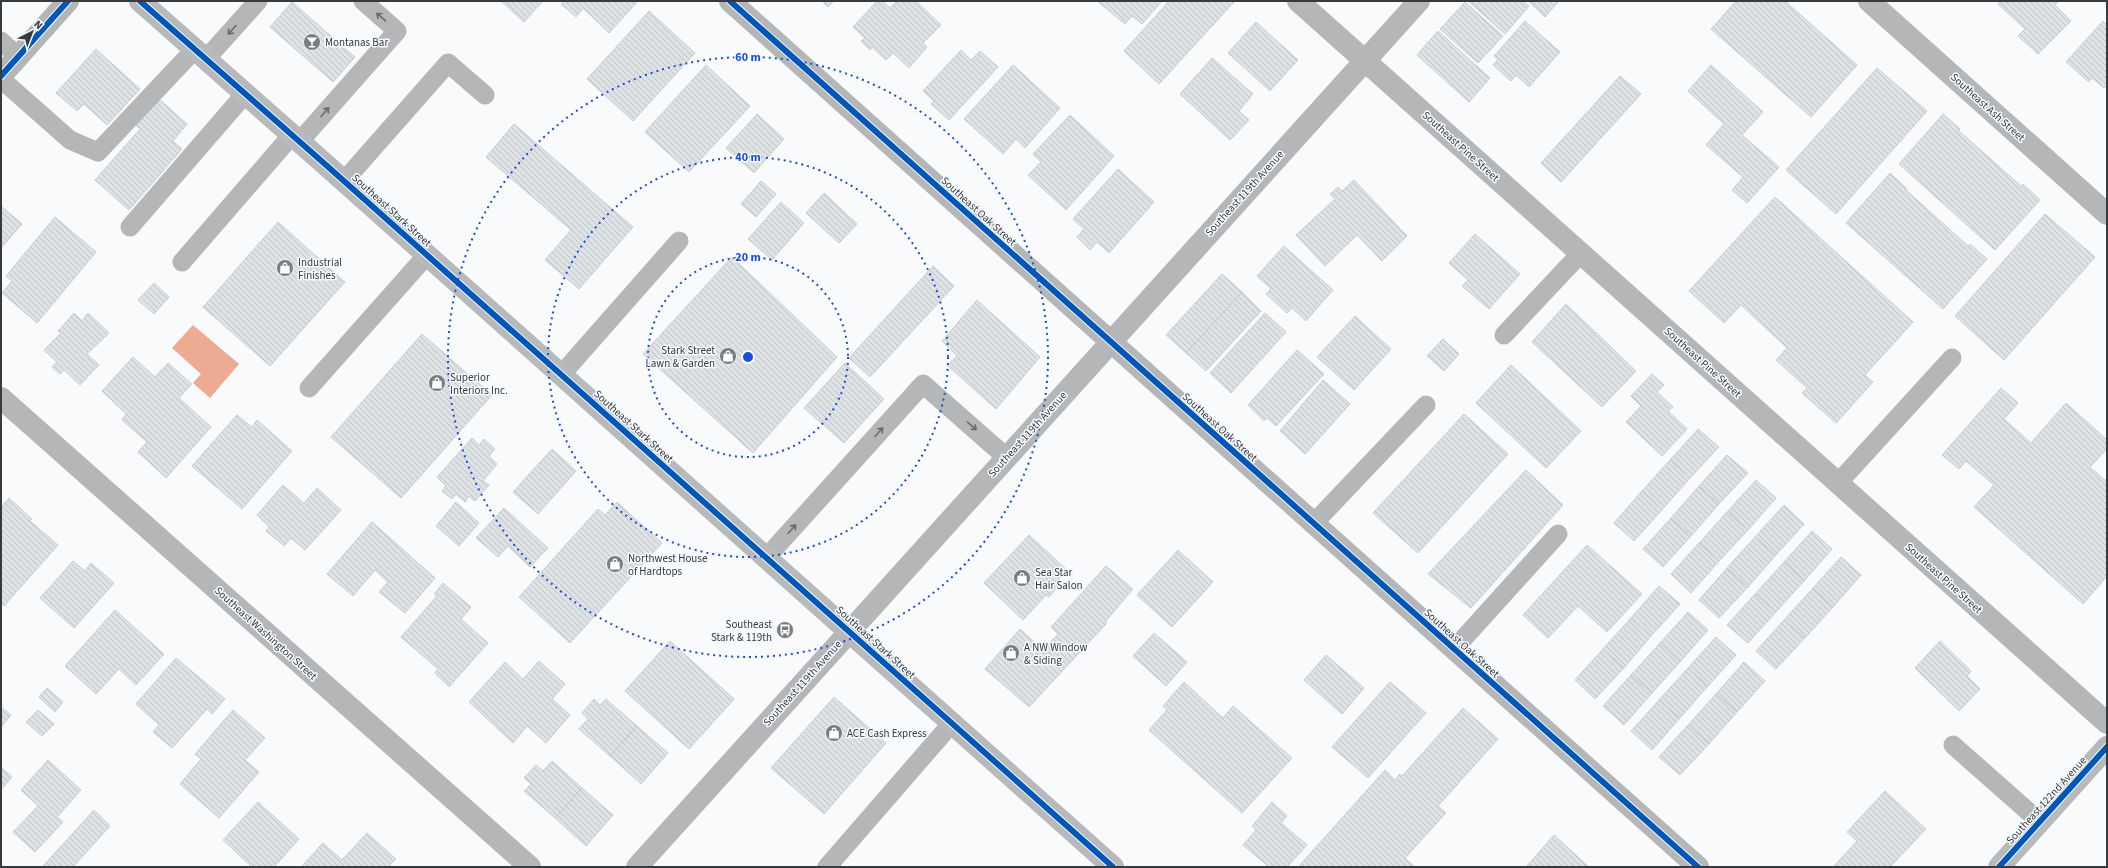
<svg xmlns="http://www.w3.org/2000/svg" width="2108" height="868" font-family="'Source Sans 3',sans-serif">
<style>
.water{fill:#edab92}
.building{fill:url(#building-back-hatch);stroke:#cbced0}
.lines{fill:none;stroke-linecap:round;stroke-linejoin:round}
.lane{stroke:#b5b6b7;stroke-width:19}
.street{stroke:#b5b6b7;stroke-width:22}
.secondary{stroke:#b4b5b7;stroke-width:22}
.primary{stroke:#b7b9bb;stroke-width:22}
.cycleway-casing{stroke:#f6fafe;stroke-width:8}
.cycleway{stroke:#0057b8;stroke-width:6}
.oneway{stroke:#696c6e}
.ring{fill:none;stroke:#1d4ed8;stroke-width:2;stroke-dasharray:2 4}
.labels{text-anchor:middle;stroke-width:3;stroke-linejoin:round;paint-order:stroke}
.poi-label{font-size:11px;fill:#373b3e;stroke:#f6fafe;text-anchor:start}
.street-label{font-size:11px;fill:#373b3e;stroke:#f6fafe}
.centre{fill:#1d4ed8;stroke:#f6fafe;stroke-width:2}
.ring-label{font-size:12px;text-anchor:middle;font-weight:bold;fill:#1d4ed8;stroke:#f6fafe;stroke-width:3;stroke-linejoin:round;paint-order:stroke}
</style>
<defs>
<pattern id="building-back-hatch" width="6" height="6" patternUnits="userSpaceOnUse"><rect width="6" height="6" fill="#dfe2e4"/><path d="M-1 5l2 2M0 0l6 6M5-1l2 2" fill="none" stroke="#c0c3c5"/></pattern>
</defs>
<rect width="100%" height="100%" fill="#f8fafc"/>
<!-- water -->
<path class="water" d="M193 325 239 364 210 398 193 383 201 374 172 348Z"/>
<!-- building -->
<path class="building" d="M501 1H543L524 22Z
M564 1H638L609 33 583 8 576 17 561 4Z
M822 1H834L828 7Z
M877 1H882L890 8 897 1H916L941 25 923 43 927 47 909 68 893 53 886 60 872 47 870 50 861 41 865 38 853 27Z
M1097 1H1162L1142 24 1132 16 1125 24Z
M1169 1H1235L1159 84 1124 51Z
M1468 1H1523L1529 6 1505 34Z
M1528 1H1559L1545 17Z
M1736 1H1785L1857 65 1811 117 1711 29Z
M2000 1H2058L2055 5 2071 21 2038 54 2018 36 2025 29 1998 4Z
M292 2 355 57 333 82 270 27Z
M1465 2 1503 36 1478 63 1440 29Z
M649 11 695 53 633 121 587 79Z
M1525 21 1560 52 1529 87 1516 75 1511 81 1493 65 1498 59 1494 56Z
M2103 21 2107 25V85L2104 88 2092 78 2089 82 2066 62Z
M1256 22 1298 60 1270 91 1228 53Z
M1438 31 1490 78 1469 102 1417 55Z
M96 49 140 89 107 125 84 104 77 111 56 93Z
M961 50 971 60 980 51 998 67 949 120 931 104 934 101 923 91Z
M1212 58 1253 94 1239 111 1249 120 1230 140 1180 94Z
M706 65 750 106 689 172 645 132Z
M1013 65 1060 108 1025 148 1016 139 1003 154 964 119Z
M1711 65 1763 112 1742 135 1779 167 1747 203 1732 190 1743 177 1706 145 1724 124 1688 91Z
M1877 68 1927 111 1836 214 1786 170Z
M1620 76 1641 94 1561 182 1541 163Z
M159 99 187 124 173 141 182 149 129 210 95 180 140 129 136 125Z
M757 114 784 139 754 173 726 148Z
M1943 114 1960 129 1959 131 2021 186 2023 184 2040 200 1995 250 1899 164Z
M1070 115 1114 156 1066 210 1028 175 1041 162 1033 154Z
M514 124 633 227 579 289 545 260 571 230 486 157Z
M1118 169 1154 202 1109 253 1097 242 1090 250 1077 237 1084 229 1073 219Z
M1890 173 1907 189 1906 190 1968 246 1970 244 1987 259 1943 309 1846 223Z
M1354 180 1407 236 1382 261 1357 235 1325 266 1296 235 1335 199 1330 194 1338 187 1342 191Z
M761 181 776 194 756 217 741 204Z
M824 193 857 224 839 243 806 213Z
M1775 197 1913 322 1865 375 1873 382 1836 423 1802 393 1807 388 1776 360 1787 348 1741 305 1724 323 1689 291Z
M781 202 804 223 772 260 748 239Z
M1 206 22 224 1 248Z
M2045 214 2095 257 2004 360 1955 316Z
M55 217 96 252 37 323 2 293 12 281 6 276Z
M278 222 345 282 270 366 203 307Z
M1475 234 1520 274 1489 309 1462 286 1468 280 1449 263Z
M1284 246 1333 290 1306 321 1292 308 1287 313 1266 294 1271 289 1257 276Z
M732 257 837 357 753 453 643 354Z
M933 266 954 286 870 377 849 358Z
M1222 274 1242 292 1186 353 1166 335Z
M154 283 169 297 154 314 138 300Z
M1242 292 1261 311 1206 371 1186 353Z
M977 300 1040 357 996 409 947 365 957 356 942 341Z
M1566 304 1636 371 1602 407 1532 342Z
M74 313 82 321 88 313 109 333 87 354 99 365 80 385 64 370 60 374 52 367 57 362 44 350 61 333 58 331Z
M1265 313 1286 332 1231 393 1210 373Z
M1355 316 1391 349 1354 390 1317 357Z
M422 334 492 395 401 498 331 437Z
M1443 339 1459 354 1444 371 1427 356Z
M1297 350 1324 374 1276 426 1267 418 1264 421 1248 405Z
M133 357 155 377 168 363 192 384 179 398 211 427 166 478 138 452 147 442 122 420 126 414 102 391Z
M845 363 884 399 844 443 804 408Z
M1511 365 1581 431 1546 468 1476 403Z
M1652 374 1664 385 1657 392 1673 407 1668 411 1687 429 1662 456 1626 422 1641 406 1631 396Z
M1323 380 1350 404 1305 454 1280 431Z
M2001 388 2018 403 2004 419 2031 443 2066 403 2107 440V449L2090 467 2107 482V576L2083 604 1974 507 1994 485 1966 461 1959 469 1942 455Z
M1464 414 1508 454 1418 553 1373 513Z
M237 415 252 427 257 420 292 451 242 509 192 466Z
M1698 429 1719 447 1690 478 1670 460Z
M472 438 479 445 484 439 495 449 489 456 497 464 483 481 489 485 475 501 469 496 465 502 456 494 452 499 442 491 446 486 437 477Z
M552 449 576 471 538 514 513 492Z
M1727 455 1748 473 1719 504 1699 486Z
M1670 460 1690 478 1662 510 1642 491Z
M1526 470 1563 505 1471 608 1428 574Z
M1756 480 1776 498 1748 530 1727 512Z
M283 485 304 503 317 488 341 510 305 550 291 538 284 546 266 531 269 527 257 515Z
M1699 486 1719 504 1691 536 1671 518Z
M1642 491 1662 510 1634 541 1614 523Z
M9 498 32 519 30 521 58 545 4 606 1 603V507Z
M456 502 479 523 459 546 436 526Z
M617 502 662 543 570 643 519 597 598 509 605 515Z
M1784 505 1804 524 1776 555 1755 537Z
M504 508 548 548 530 567 508 546 498 557 476 538Z
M1727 512 1748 530 1719 561 1699 543Z
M1671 518 1691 536 1663 567 1643 549Z
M372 522 435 578 405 613 379 592 388 582 375 570 353 596 327 574Z
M1812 531 1832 549 1804 581 1784 562Z
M1029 535 1067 570 1055 583 1058 587 1049 597 1046 595 1023 620 984 583Z
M1755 537 1776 555 1748 587 1727 568Z
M1699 543 1719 561 1691 593 1671 574Z
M1587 545 1642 594 1607 632 1578 606 1548 638 1523 615Z
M1178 550 1213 582 1172 627 1137 595Z
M1841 557 1861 575 1833 607 1813 588Z
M73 561 85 571 91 563 114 583 74 628 40 598Z
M1784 562 1804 581 1776 612 1755 594Z
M1106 566 1133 589 1105 622 1107 623 1029 707 985 669 1020 629 1043 650 1058 634 1051 627Z
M1727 568 1748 587 1719 618 1699 600Z
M443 583 471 607 461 619 488 643 449 687 435 673 438 669 401 637 437 596 434 594Z
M1659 586 1680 604 1651 636 1631 618Z
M1813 588 1833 607 1805 638 1784 620Z
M1755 594 1776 612 1748 643 1727 625Z
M115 610 164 654 136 685 119 669 96 694 65 666Z
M1688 612 1708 630 1680 662 1660 643Z
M1631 618 1651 636 1624 668 1603 649Z
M1784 620 1805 638 1776 669 1756 651Z
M1154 633 1187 662 1166 686 1133 656Z
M1716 637 1736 655 1708 686 1688 668Z
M670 641 734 699 689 749 625 691Z
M1940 641 1971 671 1967 676 1980 689 1959 711 1915 668Z
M1660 643 1680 662 1652 693 1631 675Z
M1603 649 1624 668 1595 699 1575 680Z
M1326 655 1364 688 1342 714 1304 680Z
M176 658 225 699 212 714 207 709 172 748 153 732 159 725 136 704Z
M539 661 565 684 552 699 570 715 546 743 527 726 513 743 469 702 505 662 523 679Z
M1744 662 1765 681 1737 712 1716 694Z
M1688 668 1708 686 1680 718 1659 700Z
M1631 675 1652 693 1624 725 1603 706Z
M1184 682 1223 718 1233 706 1292 758 1242 813 1149 730 1167 710 1163 706Z
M1390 682 1426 713 1368 778 1332 747Z
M47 688 63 702 55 712 39 697Z
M1716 694 1737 712 1709 744 1688 725Z
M834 697 886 743 824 814 771 768Z
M594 699 600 705 606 699 637 726 610 756 579 729 588 719 582 713Z
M1659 700 1680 718 1652 750 1631 731Z
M1 707 11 715 1 727Z
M1463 708 1498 739 1438 806 1446 813 1405 858 1415 867H1302L1300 865 1385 770 1395 780 1400 774 1402 776Z
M38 710 54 724 42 736 26 722Z
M233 710 265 738 245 760 259 772 219 818 180 784 201 759 195 754Z
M1688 725 1709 744 1680 775 1659 757Z
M637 726 668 753 641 784 610 756Z
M48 760 81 790 57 817 63 822 35 852 13 832 38 806 21 790Z
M552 761 582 788 555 818 524 791 531 784 524 778 536 765 543 771Z
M1 767 12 777 1 790Z
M582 788 613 815 586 846 555 818Z
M1885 791 1926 829 1890 867H1833L1857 841 1847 832Z
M258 802 299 839 274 867H252L223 840Z
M1272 802 1287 816 1281 823 1307 845 1287 867H1269L1243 845 1256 830 1252 826Z
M94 810 110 826 73 867H42Z
M367 833 396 859 388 867H301L323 843 342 860Z
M1554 835 1589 867 1527 866Z"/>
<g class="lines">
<!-- lane -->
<path class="lane" d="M1 41 18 56
M206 59 258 1
M1 79 70 140 98 152 195 49
M300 141 397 31 363 1
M344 181 448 63 485 95
M130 227 245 94
M182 262 292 135
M1504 335 1581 253
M561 375 679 241
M309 388 427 255
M1838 483 1952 358
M1313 524 1426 405
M766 558 923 384 1006 457
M1454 649 1558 534
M1953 745 2040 822
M827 867 952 723"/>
<!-- street -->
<path class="street" d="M730 1 1698 867
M1298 1 2107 723
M1869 1 2107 214
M1 398 530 867
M637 867 1419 1"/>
<!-- secondary -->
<path class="secondary" d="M1 76 68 1"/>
<!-- primary -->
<path class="primary" d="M140 1 326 165 1113 867
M1999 867 2107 747"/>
<!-- cycleway casing -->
<g class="cycleway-casing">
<path id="cycleway" d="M140 1 326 165 1113 867
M730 1 1698 867
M1 76 68 1
M1999 867 2107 747"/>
</g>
<!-- cycleway -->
<use href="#cycleway" class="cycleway"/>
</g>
<!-- one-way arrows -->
<defs><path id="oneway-shaft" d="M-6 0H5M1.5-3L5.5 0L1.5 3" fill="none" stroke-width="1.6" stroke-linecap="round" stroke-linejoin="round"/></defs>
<g class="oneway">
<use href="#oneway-shaft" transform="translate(381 17) rotate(-139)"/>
<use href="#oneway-shaft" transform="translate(232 30) rotate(132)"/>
<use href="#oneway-shaft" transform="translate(325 112) rotate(-49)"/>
<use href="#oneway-shaft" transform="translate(972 426) rotate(41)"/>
<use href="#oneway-shaft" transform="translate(879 432) rotate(-48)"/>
<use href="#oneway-shaft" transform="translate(792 529) rotate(-48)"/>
</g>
<!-- distance rings -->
<g class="ring">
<circle cx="748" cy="357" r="100"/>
<circle cx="748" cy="357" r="200"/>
<circle cx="748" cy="357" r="300"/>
</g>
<!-- icons -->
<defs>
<g id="bar-disc" transform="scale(0.9)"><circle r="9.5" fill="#7b7e80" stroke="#f6fafe"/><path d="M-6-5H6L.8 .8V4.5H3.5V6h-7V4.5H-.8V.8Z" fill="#fff"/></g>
<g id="shop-disc" transform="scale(0.9)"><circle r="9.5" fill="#7b7e80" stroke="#f6fafe"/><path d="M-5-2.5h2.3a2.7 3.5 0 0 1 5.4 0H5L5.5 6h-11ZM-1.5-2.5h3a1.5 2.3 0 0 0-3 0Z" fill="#fff"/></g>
<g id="bus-disc" transform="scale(0.9)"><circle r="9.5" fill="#7b7e80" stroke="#f6fafe"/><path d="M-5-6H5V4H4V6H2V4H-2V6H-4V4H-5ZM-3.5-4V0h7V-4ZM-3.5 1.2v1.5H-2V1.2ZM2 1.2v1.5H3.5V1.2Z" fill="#fff"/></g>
</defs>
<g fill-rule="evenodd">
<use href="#bar-disc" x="312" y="42"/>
<use href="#shop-disc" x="285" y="268"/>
<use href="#shop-disc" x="728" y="356"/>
<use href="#shop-disc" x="437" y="383"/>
<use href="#shop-disc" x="615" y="564"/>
<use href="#shop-disc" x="1022" y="578"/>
<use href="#bus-disc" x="785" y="630"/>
<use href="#shop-disc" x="1011" y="653"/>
<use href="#shop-disc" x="834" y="733"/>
</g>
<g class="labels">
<!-- poi labels -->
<g class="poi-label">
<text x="325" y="46">Montanas Bar</text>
<text x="298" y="266">Industrial<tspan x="298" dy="13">Finishes</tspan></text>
<text x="715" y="354" text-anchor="end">Stark Street<tspan x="715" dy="13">Lawn &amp; Garden</tspan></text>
<text x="450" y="381">Superior<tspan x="450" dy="13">Interiors Inc.</tspan></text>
<text x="628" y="562">Northwest House<tspan x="628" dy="13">of Hardtops</tspan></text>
<text x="1035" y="576">Sea Star<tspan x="1035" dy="13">Hair Salon</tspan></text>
<text x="772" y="628" text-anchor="end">Southeast<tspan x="772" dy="13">Stark &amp; 119th</tspan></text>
<text x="1024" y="651">A NW Window<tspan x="1024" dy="13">&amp; Siding</tspan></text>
<text x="847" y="737">ACE Cash Express</text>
</g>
<!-- street labels -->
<g class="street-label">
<text transform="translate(1988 107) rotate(42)" y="4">Southeast Ash Street</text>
<text transform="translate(1461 146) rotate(42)" y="4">Southeast Pine Street</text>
<text transform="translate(1244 193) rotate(-48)" y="4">Southeast 119th Avenue</text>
<text transform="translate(392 210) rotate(42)" y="4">Southeast Stark Street</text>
<text transform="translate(979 211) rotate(42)" y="4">Southeast Oak Street</text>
<text transform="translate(1703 362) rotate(42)" y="4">Southeast Pine Street</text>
<text transform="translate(634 426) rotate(42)" y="4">Southeast Stark Street</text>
<text transform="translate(1220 427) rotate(42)" y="4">Southeast Oak Street</text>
<text transform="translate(1027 434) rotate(-48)" y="4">Southeast 119th Avenue</text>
<text transform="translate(1944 578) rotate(42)" y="4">Southeast Pine Street</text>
<text transform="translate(266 633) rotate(42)" y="4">Southeast Washington Street</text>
<text transform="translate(876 642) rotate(42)" y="4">Southeast Stark Street</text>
<text transform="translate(1462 643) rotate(42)" y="4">Southeast Oak Street</text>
<text transform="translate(802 683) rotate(-48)" y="4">Southeast 119th Avenue</text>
<text transform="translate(2046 800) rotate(-48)" y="4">Southeast 122nd Avenue</text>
</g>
</g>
<circle cx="748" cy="357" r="6" class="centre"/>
<g class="ring-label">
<text x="748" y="61">60 m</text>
<text x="748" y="161">40 m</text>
<text x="748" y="261">20 m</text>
</g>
<!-- border -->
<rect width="2108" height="868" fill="none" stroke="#373b3e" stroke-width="4"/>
<!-- north arrow -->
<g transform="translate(32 32) rotate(42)" stroke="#f6fafe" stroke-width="3" paint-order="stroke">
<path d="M0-3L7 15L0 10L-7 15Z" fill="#373b3e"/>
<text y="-6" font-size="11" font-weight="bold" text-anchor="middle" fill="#373b3e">N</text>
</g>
</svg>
